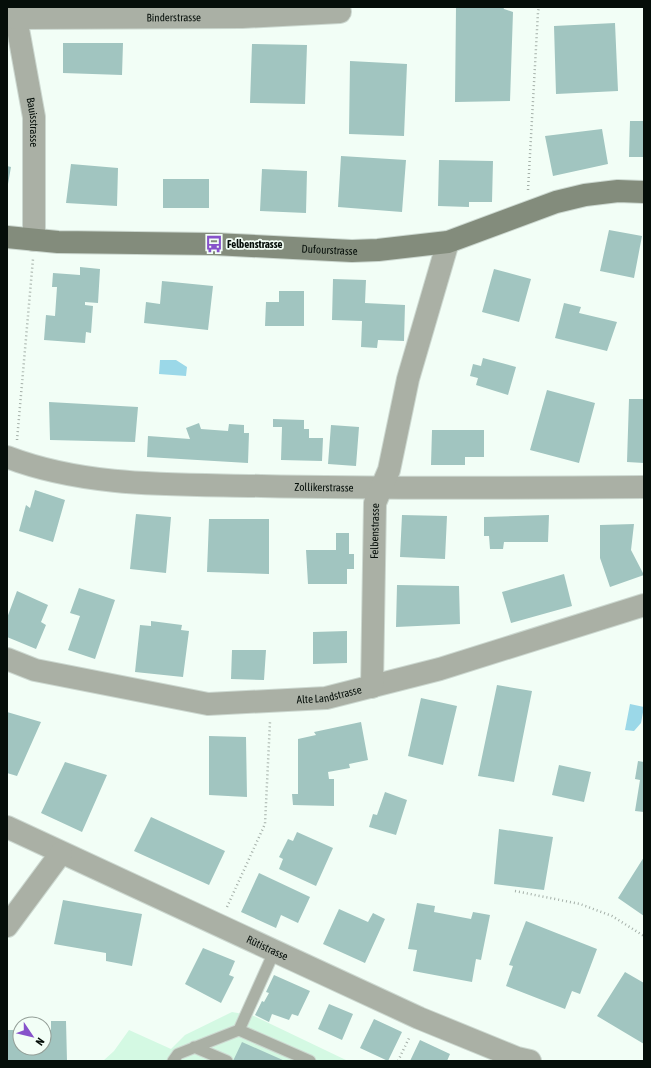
<svg xmlns="http://www.w3.org/2000/svg" width="651" height="1068" font-family="'Asap Condensed',sans-serif">
<style>
.built{fill:#d4f9e3}
.water{fill:#9bd8e8}
.building{fill:#a1c5c0}
.lines{fill:none;stroke-linecap:round;stroke-linejoin:round}
.service-casing{stroke:#ccd8d0;stroke-width:13}
.minor-casing{stroke:#ccd8d0;stroke-width:24}
.secondary-casing{stroke:#ccd8d0;stroke-width:24}
.path{stroke:#a5b0a9;stroke-width:2.5;stroke-dasharray:1 3;stroke-linecap:butt}
.service{stroke:#aab0a5;stroke-width:11}
.minor{stroke:#aab0a5;stroke-width:22}
.secondary{stroke:#838c7c;stroke-width:22}
.labels{text-anchor:middle;stroke-width:3.5;stroke-linejoin:round;paint-order:stroke}
.street-label{font-size:11px;fill:#050e09;stroke:#f2fef6}
.poi-label{font-size:11px;font-weight:bold;fill:#050e09;stroke:#f2fef6;text-anchor:start}
</style>
<rect width="100%" height="100%" fill="#f2fef6"/>
<!-- built -->
<path class="built" d="M232 1012 254 1016 348 1061H103L114 1051 129 1030 171 1049 185 1035Z"/>
<!-- water -->
<path class="water" d="M160 360H176L187 367 186 376 159 374Z
M630 704 644 707 641 723 634 731 625 730Z"/>
<!-- building -->
<path class="building" d="M456 7H503L504 9 513 12 510 101 455 102Z
M615 23 618 91 556 94 554 26Z
M63 43H123L122 75 63 73Z
M252 44 307 45 305 104 250 103Z
M350 61 407 64 404 136 349 134Z
M630 121H644V157H629Z
M602 129 608 164 553 176 545 136Z
M341 156 406 160 402 212 338 207Z
M439 160 493 161 492 202H469V207L438 206Z
M71 164 118 168 117 206 66 203Z
M7 166 11 167 8 184H7Z
M262 169 307 171 306 213 260 211Z
M163 179H209V208H163Z
M609 230 642 236 634 278 600 271Z
M80 267 100 269 98 303 85 302V305L93 306 91 333 86 332 85 343 44 340 46 315 55 316 57 287H52L53 273 80 275Z
M494 269 531 279 519 322 482 312Z
M333 279 366 280 365 303 405 305 404 341 378 340 377 348 361 347 362 321 332 320Z
M162 281 213 286 208 330 144 323 146 302 160 304Z
M279 291H304V326H265L266 302H279Z
M564 303 581 307 579 313 617 322 607 351 555 338Z
M483 358 516 367 508 395 476 385 478 378 470 376 473 364 481 366Z
M547 390 595 403 579 463 530 450Z
M629 399H644V463L627 462Z
M49 402 138 407 135 442 50 440Z
M273 419 304 420V429H309V438H323L322 461 281 460 282 427H273Z
M199 423 201 429 228 431 229 424 244 425V433H249L248 463 147 457 148 436 190 439 186 428Z
M331 425 359 427 356 466 328 464Z
M432 430H484V457H465V465H431Z
M35 490 65 500 53 542 19 531 26 505 30 508Z
M136 514 171 517 166 573 130 569Z
M402 515 447 516 445 559 400 557Z
M549 515 548 542H504L503 549H490L489 536H484V517Z
M209 519H269V574L207 572Z
M634 524 631 550 644 575 610 587 600 558V525Z
M336 533H349V554H354V569H347V584H308L306 550H336Z
M564 574 572 606 511 623 502 592Z
M397 585 459 586 460 624 396 627Z
M79 588 115 600 95 659 68 650 80 616 70 613Z
M17 591 48 605 41 622 46 625 36 649 7 637V618Z
M151 621 182 625 181 630 189 631 183 677 135 672 140 625 151 626Z
M347 631V663L313 664V632Z
M232 650H266L264 680 231 679Z
M497 685 532 691 514 782 478 776Z
M421 698 457 706 443 765 408 756Z
M7 712 41 722 17 776 7 773Z
M361 722 368 760 349 764 350 768 328 772 329 779H334V806L293 805 292 794H298V739L316 735 314 732Z
M209 736 246 737 247 797 209 795Z
M638 761 644 762V812L635 811 640 780 635 779Z
M65 762 107 775 82 832 41 813Z
M559 765 591 772 584 802 552 795Z
M385 792 407 800 396 835 369 827 373 814 377 815Z
M151 817 225 851 209 885 134 851Z
M499 829 553 837 544 890 494 884Z
M297 832 333 848 316 886 279 869 283 859 279 857 288 839 293 841Z
M644 857V916L618 898Z
M259 873 310 897 298 923 281 915 276 928 241 912Z
M63 900 142 914 132 966 106 961V953L54 944Z
M417 903 435 906 434 912 471 919 473 912 490 915 481 960 476 959 472 982 413 971 417 950 408 949Z
M339 909 368 922 373 913 385 919 365 963 323 944Z
M526 921 597 949 580 994 572 991 565 1009 506 986 513 966 509 965Z
M203 948 235 961 229 975 234 977 221 1003 185 984Z
M625 972 644 983V1044L597 1016Z
M274 975 310 991 298 1016 292 1014 289 1020 272 1014 269 1022 255 1015 262 1001 264 1002 269 993 266 992Z
M329 1004 353 1014 342 1040 318 1029Z
M374 1019 402 1032 388 1061 360 1048Z
M51 1021H66L67 1061H7V1030H20V1048H44V1030H51Z
M420 1040 450 1054 447 1061H410Z
M242 1042 285 1061H233Z"/>
<g class="lines">
<!-- service casing -->
<g class="service-casing">
<path id="service" d="M239 1030 310 1061
M194 1047 227 1061
M173 1061 178 1054 239 1030 274 952"/>
</g>
<!-- minor casing -->
<g class="minor-casing">
<g id="minor">
<path id="s1" d="M14 7 34 117V240"/>
<path id="s2" d="M7 16 17 18 242 17 340 12"/>
<path id="s3" d="M7 457C88 488 176 484 261 486 389 489 516 488 644 487"/>
<path id="s4" d="M7 659 35 670 208 704 326 698 440 669 644 605"/>
<path id="s5" d="M372 687 375 503 389 470 408 379 448 242"/>
<path id="s6" d="M7 827 419 1018 517 1058 530 1061"/>
<path d="M7 926 61 853"/>
</g>
</g>
<!-- secondary casing -->
<g class="secondary-casing">
<g id="secondary">
<path id="s7" d="M7 237 58 242 214 244 352 251 378 250 448 242 556 202 585 195 618 191 644 192"/>
</g>
</g>
<!-- path -->
<path class="path" d="M528 190 538 12 539 7
M17 440 33 259
M515 891 580 904 612 916 644 936
M227 907 265 824 270 722
M398 1061 410 1036"/>
<!-- service -->
<use href="#service" class="service"/>
<!-- minor -->
<use href="#minor" class="minor"/>
<!-- secondary -->
<use href="#secondary" class="secondary"/>
</g>
<!-- icons -->
<defs>
<g id="bus-bare" transform="scale(1.38)"><path d="M-5-6H5V4H4V6H2V4H-2V6H-4V4H-5ZM-3.5-4V0h7V-4ZM-3.5 1.2v1.5H-2V1.2ZM2 1.2v1.5H3.5V1.2Z" fill="#8652ca" stroke="#f2fef6" stroke-width="2.5" paint-order="stroke"/></g>
</defs>
<g fill-rule="evenodd">
<use href="#bus-bare" x="214" y="244"/>
</g>
<g class="labels">
<!-- street labels -->
<g class="street-label">
<text dy="4" stroke="none"><textPath href="#s2" startOffset="167">Binderstrasse</textPath></text>
<text dy="4" stroke="none"><textPath href="#s1" startOffset="117">Bauisstrasse</textPath></text>
<text dy="4" stroke="none"><textPath href="#s7" startOffset="323">Dufourstrasse</textPath></text>
<text dy="4" stroke="none"><textPath href="#s3" startOffset="320">Zollikerstrasse</textPath></text>
<text dy="4" stroke="none"><textPath href="#s5" startOffset="156">Felbenstrasse</textPath></text>
<text dy="4" stroke="none"><textPath href="#s4" startOffset="328">Alte Landstrasse</textPath></text>
<text dy="4" stroke="none"><textPath href="#s6" startOffset="287">Rütistrasse</textPath></text>
</g>
<!-- poi labels -->
<g class="poi-label">
<text x="227" y="248">Felbenstrasse</text>
</g>
</g>
<!-- border -->
<rect width="651" height="1068" fill="none" stroke="#050e09" stroke-width="16"/>
<!-- north arrow -->
<g transform="translate(32 1036) rotate(125)"><circle r="19" fill="#f2fef6" stroke="#939e97"/>
<path d="M0-3L7 15L0 10L-7 15Z" fill="#8652ca"/>
<text y="-6" font-size="11" font-weight="bold" text-anchor="middle" fill="#050e09">N</text>
</g>
</svg>
